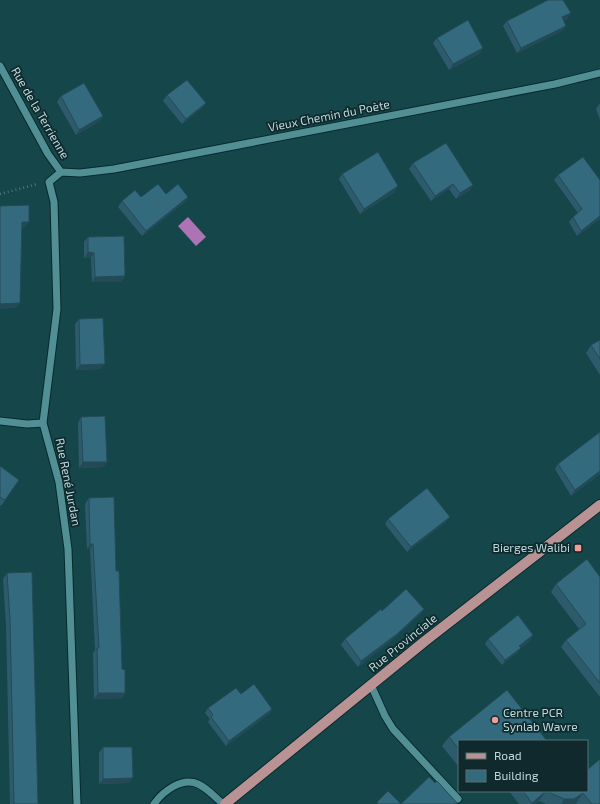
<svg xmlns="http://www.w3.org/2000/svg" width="600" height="804" font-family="'Exo 2',sans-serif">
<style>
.water{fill:#ac74b2}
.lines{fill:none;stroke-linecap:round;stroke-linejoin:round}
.minor-casing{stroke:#082a2d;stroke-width:9}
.major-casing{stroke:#082a2d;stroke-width:12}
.path{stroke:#4f797d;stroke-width:2.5;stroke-dasharray:1 3;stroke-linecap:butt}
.minor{stroke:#518f95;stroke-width:7}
.major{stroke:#b99393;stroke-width:10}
.wall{fill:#2d5b6c}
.shaded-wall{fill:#244a58}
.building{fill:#346a7d;stroke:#244a58}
.poi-dot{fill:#f59b96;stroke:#0f292c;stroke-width:1.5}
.labels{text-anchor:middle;stroke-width:3.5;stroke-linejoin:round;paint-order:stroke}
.street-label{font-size:12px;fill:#bcdadd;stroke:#0f292c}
.poi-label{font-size:12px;fill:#bcdadd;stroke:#0f292c;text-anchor:end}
</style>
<rect width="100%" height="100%" fill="#15464a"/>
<!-- water -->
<path class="water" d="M188 217 206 237 196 246 178 226Z"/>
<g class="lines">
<!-- minor casing -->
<g class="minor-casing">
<path id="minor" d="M0 66 48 154 61 172
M61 172 49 182 54 202 57 309 43 423 59 482 68 549 77 804
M61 172 80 173 114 169 555 84 600 73
M0 421 27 424 43 423
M371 685 385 716 393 729 458 799
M154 804C163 791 182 777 198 784 207 788 215 797 223 804"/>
</g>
<!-- major casing -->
<g class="major-casing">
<path id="major" d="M225 804 425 641 600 505"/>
</g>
<!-- path -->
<path class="path" d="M0 194 37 184"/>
<!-- minor -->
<use href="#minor" class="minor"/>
<!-- major -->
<use href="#major" class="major"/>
</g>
<!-- wall -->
<path class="wall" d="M571 13 567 19 563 20 562 31 517 53 503 26 507 21Z
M437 38 483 48 479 54 449 70 433 43Z
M167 95 206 103 202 108 182 124 163 101Z
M61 96 103 116 100 121 76 135 57 102Z
M600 103V120L596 109Z
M413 163 470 190 456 199 449 189 431 201 409 169Z
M342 174 395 192 360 214 339 179Z
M558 175 600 180V219L577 236 569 222 573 217 578 213 554 180Z
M166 194 188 197 185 202 142 236 118 207 122 201 141 197Z
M88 237 125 276 121 282H92L91 258H84V242Z
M79 319 101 369 76 370 75 324Z
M600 340V375L586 353 591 345Z
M81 417 107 462 103 467 79 468 78 423Z
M600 432V474L571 496 555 469 558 464Z
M0 466 19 480 1 506 0 505Z
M89 498 116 571 122 669 125 693 122 698 94 699 93 653 95 650 90 549H87L85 504Z
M388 519 446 522 407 552 385 524Z
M7 573 38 804H10L6 625 3 579Z
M600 577V697L561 647 566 640 579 629 551 592 556 584Z
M424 609 420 614 393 639 358 667 341 645 345 639 382 611Z
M488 639 530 641 521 648 517 653 502 665 485 644Z
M241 694 272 709 269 714 226 746 208 722 210 719 205 713 208 708Z
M449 737 459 741V767L442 746Z
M103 747 129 783 99 784V753Z
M509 791H587L600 804H577L576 803 575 804H546L539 801 535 804H519Z"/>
<!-- shaded-wall -->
<path class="shaded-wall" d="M571 13 567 19 558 23 562 17Z
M566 26 562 31 517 53 521 48Z
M483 48 479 54 449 70 453 64Z
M206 103 202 108 182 124 186 119Z
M103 116 100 121 76 135 79 130Z
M453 184 449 189 431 201 435 196Z
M473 185 470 190 456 199 460 193Z
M398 186 395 192 360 214 364 209Z
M188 197 185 202 142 236 146 231Z
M600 216V219L577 236 581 231Z
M22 222H29L25 227 18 228Z
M88 252 94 253 91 258H84Z
M125 276 121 282H92L95 277Z
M20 303 16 308 0 309V304Z
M105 364 101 369 76 370 80 365Z
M83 462H107L103 467 79 468Z
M600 471V474L571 496 575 490Z
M450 517 446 522 407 552 411 547Z
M90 544H93L90 549H87Z
M424 609 420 614 393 639 358 667 361 661Z
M533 635 530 641 516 652 519 646Z
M521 648 517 653 502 665 505 660Z
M98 693H125L122 698 94 699Z
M272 709 269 714 226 746 229 741Z
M133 778 129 783 99 784 103 779Z
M546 791 539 801 535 804H531Z
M583 793 576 803 575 804H561L564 799Z"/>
<!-- building -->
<path class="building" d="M548 0H563L571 13 562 17 566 26 521 48 507 21Z
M468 20 483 48 453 64 437 38Z
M187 80 206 103 186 119 167 95Z
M84 83 103 116 79 130 61 96Z
M446 143 473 185 460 193 453 184 435 196 413 163Z
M378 152 398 186 364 209 342 174Z
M583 157 600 180V216L581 231 573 217 582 209 558 175Z
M158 184 166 194 178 184 188 197 146 231 122 201 135 190 141 197Z
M29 205V222H22L20 303 0 304V206Z
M124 236 125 276 95 277 94 253 88 252V237Z
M103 318 105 364 80 365 79 319Z
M600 340V359L591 345Z
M105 416 107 462H83L81 417Z
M600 432V471L575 490 558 464Z
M0 466 19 480 5 500 0 497Z
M427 488 450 517 411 547 388 519Z
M114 497 116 571H119L122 669 125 670V693H98L97 648H99L93 544H90L89 498Z
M587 559 600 577V683L566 640 586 624 556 584Z
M32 572 38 804H14L10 619 7 573Z
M406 589 424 609 397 634 361 661 345 639 381 609 382 611Z
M518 615 533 635 519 646 521 648 505 660 488 639Z
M254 684 272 709 229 741 211 717 213 715 208 708 236 688 241 694Z
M507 690 547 741H459V749L449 737Z
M103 747H132L133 778 103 779Z
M600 759V804H592L583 793 574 799H564L546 791 532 803 523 791H587V770Z
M429 777 435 783 437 781 457 803 455 804H378L377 802 388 791 401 804Z"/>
<!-- markers -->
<g class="poi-dot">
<rect x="574" y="544" width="8" height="8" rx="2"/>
<circle cx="495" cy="720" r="4"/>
</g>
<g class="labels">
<!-- street labels -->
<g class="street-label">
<text transform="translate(40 113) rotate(60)" y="4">Rue de la Terrienne</text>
<text transform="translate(329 116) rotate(-11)" y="4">Vieux Chemin du Poète</text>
<text transform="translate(68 482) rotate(79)" y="4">Rue René Jurdan</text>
<text transform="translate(403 643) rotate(-39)" y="4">Rue Provinciale</text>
</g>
<!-- poi labels -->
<g class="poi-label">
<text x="570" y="552">Bierges Walibi</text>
<text x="503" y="717" text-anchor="start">Centre PCR<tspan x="503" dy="14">Synlab Wavre</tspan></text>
</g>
</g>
<!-- legend -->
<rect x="458" y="740" width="130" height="52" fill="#0f292c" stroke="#547073"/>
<rect x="466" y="753" width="20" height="6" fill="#b99393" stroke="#547073"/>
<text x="494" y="760" font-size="12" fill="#bcdadd">Road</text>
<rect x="466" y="770" width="20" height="12" fill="#346a7d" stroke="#547073"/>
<text x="494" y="780" font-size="12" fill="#bcdadd">Building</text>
</svg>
